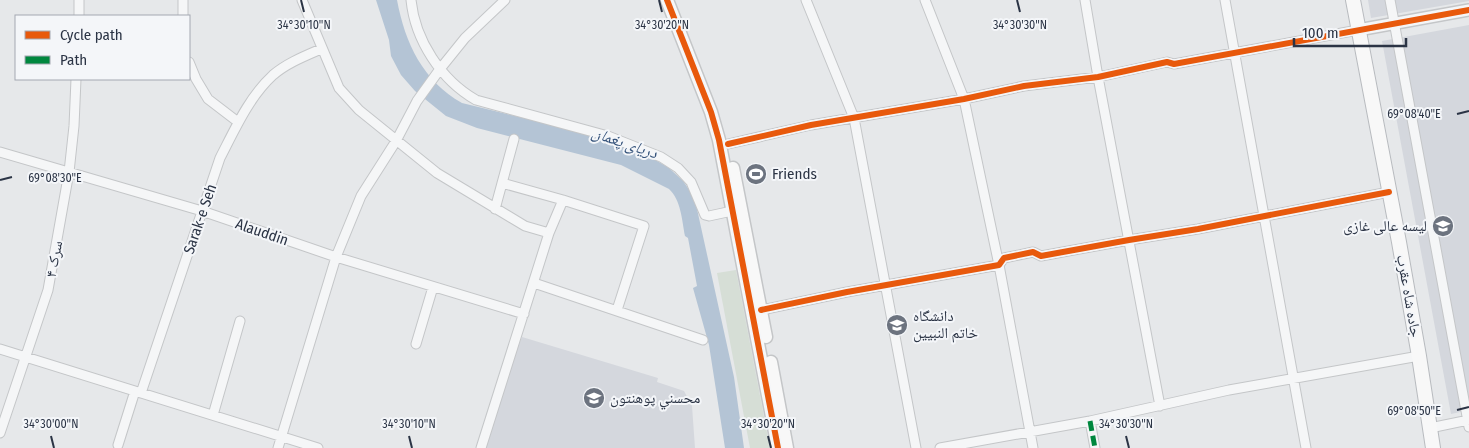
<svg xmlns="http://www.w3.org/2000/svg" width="1469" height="448" font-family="'Fira Sans Condensed','Noto Naskh Arabic',sans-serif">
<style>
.built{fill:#d4d7dd}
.green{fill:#d6ded6}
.water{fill:#b4c4d5}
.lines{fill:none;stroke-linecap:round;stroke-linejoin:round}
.minor-casing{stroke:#c4c6c8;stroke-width:11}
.tertiary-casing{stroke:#c4c6c8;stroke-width:14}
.secondary-casing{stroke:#c4c6c8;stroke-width:15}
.trunk-casing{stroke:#b8bbbf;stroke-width:16}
.minor{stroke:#f5f6f7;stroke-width:9}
.tertiary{stroke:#f5f6f7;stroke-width:11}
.secondary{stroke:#f8f8f8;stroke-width:12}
.trunk{stroke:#f8f8f8;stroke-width:14}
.quiet{stroke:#00873e;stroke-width:5;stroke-dasharray:10 5;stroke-linecap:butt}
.cycleway-casing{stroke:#f4f6f9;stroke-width:9}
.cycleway{stroke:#e8590c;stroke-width:6}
.ticks{fill:none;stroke:#2b3445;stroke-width:2}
.labels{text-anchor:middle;stroke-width:4;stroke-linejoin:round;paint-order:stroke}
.poi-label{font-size:15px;fill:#2b3445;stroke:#f4f6f9;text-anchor:start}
.street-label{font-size:15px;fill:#2b3445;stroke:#f4f6f9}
.water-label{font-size:16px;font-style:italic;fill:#34527a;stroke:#f4f6f9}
.ticks-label{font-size:12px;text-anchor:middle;fill:#2b3445;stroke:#f4f6f9;stroke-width:4;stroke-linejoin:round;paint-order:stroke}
</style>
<rect width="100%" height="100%" fill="#e6e8ea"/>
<!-- built -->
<path class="built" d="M1368 0H1469V1L1371 18Z
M1469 25V410L1451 414 1382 41Z
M522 337 658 378 657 382 684 391 692 406 695 448H486L507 375Z"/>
<!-- green -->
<path class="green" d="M736 270 770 448H750L717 273Z"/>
<!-- water -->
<path class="water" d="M376 0H397C405 43 423 81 462 103L616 141 647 155 669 168 683 181 690 191 697 209 734 377 744 448H725L709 345 693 288 697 286 688 238 685 236C682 220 681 200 669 189L621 165 477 128 446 116 415 91 401 75 391 56 389 40Z"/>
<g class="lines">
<!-- minor casing -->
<g class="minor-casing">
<path id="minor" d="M302 0 339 88 359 110 437 173 525 226 549 233
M411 0C415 40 441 80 476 100L608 136 661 157 678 168 691 182 705 215 709 216 732 211
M806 0 854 118 916 448
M925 0 964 99 999 265 1033 448
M1085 0 1098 77 1160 406
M1225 0 1306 448
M1390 0 1469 427
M79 16V0
M183 16V0
M189 62 196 79 208 99 238 122
M728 144 811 125 964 99 1024 86 1098 77 1167 62 1174 64 1358 30
M0 152 202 211 336 257 524 314
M502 183 563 200 644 226 617 310
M495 209 514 139
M534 283 703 340
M761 310 847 292 999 265 1004 258 1033 252 1041 256 1129 240 1198 229 1389 192
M416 344 433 287
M0 349 318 448
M141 393 220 158C235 129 249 97 273 75 287 63 305 56 321 49
M213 415 240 321
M1090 421 1095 448
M1430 428 1469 420
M0 433 48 290 69 172 74 126 76 79
M118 445 135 391
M278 448 336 257 361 196 396 141 417 101 440 69 465 38 505 0
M481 448 549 233 563 200
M940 448 1090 421 1229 390 1419 356"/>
</g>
<!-- tertiary casing -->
<g class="tertiary-casing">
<path id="tertiary" d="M1358 30 1469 10"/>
</g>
<!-- secondary casing -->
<g class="secondary-casing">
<path id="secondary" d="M667 0 711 112 719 140 778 448
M733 168 766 337
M771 362 787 448"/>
</g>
<!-- trunk casing -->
<g class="trunk-casing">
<path id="trunk" d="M1353 0 1399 242 1419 356 1433 448"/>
</g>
<!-- minor -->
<use href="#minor" class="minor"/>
<!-- tertiary -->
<use href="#tertiary" class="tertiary"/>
<!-- secondary -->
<use href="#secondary" class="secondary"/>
<!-- trunk -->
<use href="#trunk" class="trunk"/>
<!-- quiet -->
<path class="quiet" d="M1090 421 1095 448"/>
<!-- cycleway casing -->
<g class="cycleway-casing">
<path id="cycleway" d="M667 0 711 112 719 140 778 448
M728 144 811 125 964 99 1024 86 1098 77 1167 62 1174 64 1469 10
M761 310 847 292 999 265 1004 258 1033 252 1041 256 1129 240 1198 229 1389 192"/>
</g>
<!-- cycleway -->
<use href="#cycleway" class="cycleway"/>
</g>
<!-- ticks -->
<path class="ticks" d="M301 0 304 12M659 0 662 12M1017 0 1020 12M1457 114 1469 111M0 180 12 177M1457 410 1469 407M51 436 54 448M409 436 412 448M768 436 771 448M1126 436 1129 448"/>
<!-- icons -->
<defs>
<g id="stadium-disc" transform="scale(1.125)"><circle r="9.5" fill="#6c737f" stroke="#f4f6f9"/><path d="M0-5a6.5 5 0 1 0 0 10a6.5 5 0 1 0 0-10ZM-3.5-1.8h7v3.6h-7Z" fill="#fff"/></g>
<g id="university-disc" transform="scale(1.125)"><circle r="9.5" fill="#6c737f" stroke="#f4f6f9"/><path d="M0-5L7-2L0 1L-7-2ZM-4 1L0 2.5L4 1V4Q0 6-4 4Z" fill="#fff"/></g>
</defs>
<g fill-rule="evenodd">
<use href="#stadium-disc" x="756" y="174"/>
<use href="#university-disc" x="1443" y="226"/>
<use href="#university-disc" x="897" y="325"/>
<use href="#university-disc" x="594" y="398"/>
</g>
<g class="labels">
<!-- poi labels -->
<g class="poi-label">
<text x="772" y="179">Friends</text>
<text x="1427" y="231" text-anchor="end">لیسه عالی غازی</text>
<text x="913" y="321">دانشگاه<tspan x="913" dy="17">خاتم النبیین</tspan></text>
<text x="610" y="403">محسني پوهنتون</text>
</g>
<!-- street labels -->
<g class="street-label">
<text transform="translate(200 219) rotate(-71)" y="5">Sarak-e Seh</text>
<text transform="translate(262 232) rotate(19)" y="5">Alauddin</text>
<text transform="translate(54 259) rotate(-79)" y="5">سرک ۴</text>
<text transform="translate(1409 296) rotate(80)" y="5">جاده شاه عقرب</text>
</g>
<!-- water labels -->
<g class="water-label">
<text transform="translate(625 142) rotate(19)" y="6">دریای پغمان</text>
</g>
</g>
<g class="ticks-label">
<text x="304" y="29">34°30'10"N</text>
<text x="662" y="29">34°30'20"N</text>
<text x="1020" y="29">34°30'30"N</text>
<text x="1414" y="118">69°08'40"E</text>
<text x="55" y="182">69°08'30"E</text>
<text x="1414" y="415">69°08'50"E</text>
<text x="51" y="428">34°30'00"N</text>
<text x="409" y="428">34°30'10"N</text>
<text x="768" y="428">34°30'20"N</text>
<text x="1126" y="428">34°30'30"N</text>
</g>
<!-- legend -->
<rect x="15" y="15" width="175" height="65" fill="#f4f6f9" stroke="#a4a8b1"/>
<rect x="25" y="31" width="25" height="8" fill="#e8590c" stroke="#a4a8b1"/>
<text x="60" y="40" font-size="15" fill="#2b3445">Cycle path</text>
<rect x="25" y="56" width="25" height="8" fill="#00873e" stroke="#a4a8b1"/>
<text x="60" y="65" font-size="15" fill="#2b3445">Path</text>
<!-- scale -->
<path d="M1294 38v8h112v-8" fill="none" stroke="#2b3445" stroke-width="2.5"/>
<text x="1302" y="38" font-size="15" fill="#2b3445" stroke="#f4f6f9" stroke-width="4" paint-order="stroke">100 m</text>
</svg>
